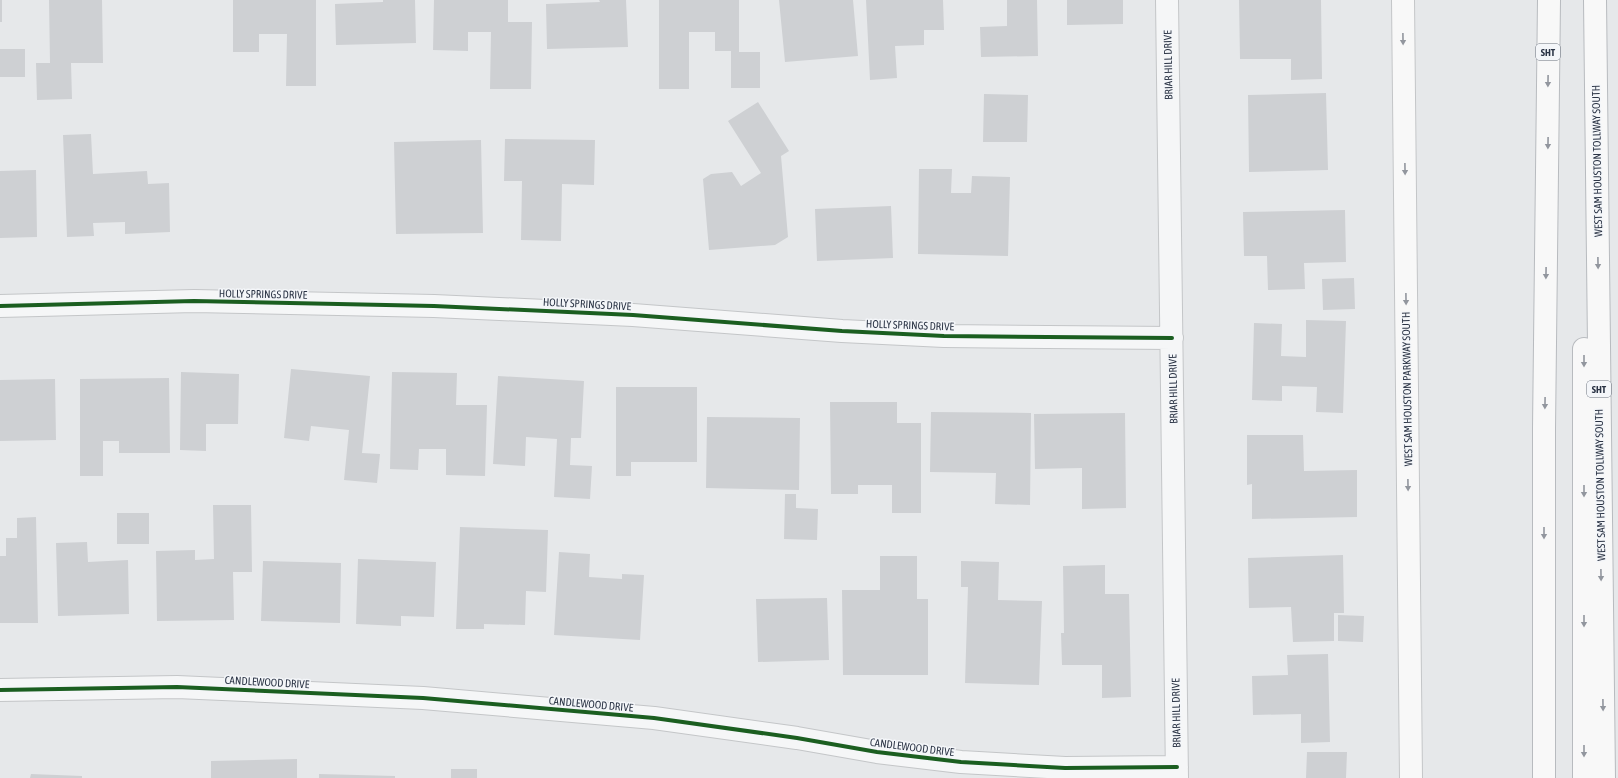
<svg xmlns="http://www.w3.org/2000/svg" width="1618" height="778" font-family="'Asap Condensed',sans-serif">
<style>
.building{fill:#ced0d3}
.lines{fill:none;stroke-linecap:round;stroke-linejoin:round}
.minor-casing{stroke:#c4c6c8;stroke-width:24}
.secondary-casing{stroke:#c4c6c8;stroke-width:24}
.motorway-casing{stroke:#b8bbbf;stroke-width:24}
.minor{stroke:#f5f6f7;stroke-width:22}
.secondary{stroke:#f8f8f8;stroke-width:22}
.motorway{stroke:#f8f8f8;stroke-width:22}
.cycleway-casing{stroke:#f4f6f9;stroke-width:6}
.cycleway{stroke:#1b5e20;stroke-width:4}
.oneway{fill:#92969e}
.labels{text-anchor:middle;stroke-width:3;stroke-linejoin:round;paint-order:stroke}
.shield{fill:#f4f6f9;stroke:#676e7b;stroke-width:1}
.shield-label{font-size:10px;font-weight:bold;fill:#2b3445}
.street-label{font-size:11px;fill:#2b3445;stroke:#f4f6f9}
</style>
<rect width="100%" height="100%" fill="#e6e8ea"/>
<!-- building -->
<path class="building" d="M0 0H2V22H0Z
M49 0H102L103 63H71L72 99 37 100 36 63H50Z
M233 0H316V86H286L287 34H259V52H233Z
M383 0H415L416 43 336 45 335 4 383 2Z
M434 0H508V22H532L531 89H490L491 32H468V51L433 50Z
M599 0H626L628 47 547 49 546 4 600 2Z
M659 0H739V52H760V88H731V51H715V32H689V89H659Z
M779 0H853L858 56 785 62Z
M866 0H943L944 30H924V45L895 46 897 78 870 80Z
M1007 0H1037L1038 56 981 57 980 27 1007 26Z
M1067 0H1123V24L1067 25Z
M1239 0H1321L1322 79 1291 80V59H1240Z
M0 49H25V77H0Z
M1326 93 1328 170 1249 172 1248 95Z
M984 94 1028 95 1027 142H983Z
M758 102 789 151 781 156 788 237 775 245 709 250 703 179 711 174 732 172 741 186 761 173 728 121Z
M91 134 93 174 147 171 148 184 169 183 170 232 125 234V222L93 223 94 236 67 237 63 135Z
M505 139 595 140 594 185 562 184 561 241 521 240 522 181H504Z
M481 140 483 233 396 234 394 142Z
M919 169H952L951 193H971L972 176 1010 177 1008 256 918 254Z
M36 170 37 237 0 238V171Z
M891 206 893 258 817 261 815 209Z
M1345 210 1346 262 1304 263 1305 289 1268 290 1267 256H1244L1243 212Z
M1354 278 1355 309 1323 310 1322 279Z
M1306 320 1346 321 1343 413 1316 412 1317 387 1282 386V401L1252 400 1254 323 1282 324 1281 356 1306 357Z
M291 369 370 376 362 453 380 454 377 483 344 480 349 430 311 426 309 441 284 438Z
M181 372 239 374 238 424H206V451L180 450Z
M392 372 457 373 456 405H487L485 476 446 475V449H419L418 470 390 469Z
M498 376 584 381 581 438H571L570 465 592 466 590 499 554 497 557 439 526 437 525 466 493 464Z
M169 378 170 453H119V441H103V476H80V379Z
M55 379 56 440 0 441V380Z
M616 387H697V462H631V476H616Z
M830 402H897V423H921V513H892V485H858V494H831Z
M931 412 1031 413 1030 505 995 504 996 473 930 472Z
M1125 413 1126 508 1082 509V468L1035 469 1034 414Z
M707 417 800 418 799 490 706 488Z
M1247 435H1303L1304 471 1357 470V517L1252 519V484L1247 485Z
M785 494H796V508L818 509 817 540 784 539Z
M213 505H251L252 572H233L234 620 157 621 156 551 195 550V560L214 559Z
M117 513H149V544H117Z
M36 517 38 623H0V556H6V538H17V518Z
M460 527 548 530 546 592 526 591 525 625 484 624V629H456Z
M87 542 88 562 128 560 129 614 58 616 56 543Z
M559 552 590 554 589 577 622 579V574L644 575 640 640 554 635Z
M1343 555 1344 613H1334V641L1293 642 1291 607 1249 608 1248 558Z
M880 556H917V599H928V675H843L842 590H880Z
M358 559 436 562 434 617 401 616V626L356 624Z
M263 561 341 563 340 623 261 621Z
M961 561 999 562 998 600 1042 601 1039 685 965 683 968 587H961Z
M1105 565V594H1129L1131 697 1102 698V665H1062L1061 633H1064L1063 566Z
M827 598 829 660 758 662 756 599Z
M1338 615 1364 616 1363 642 1338 641Z
M1328 654 1330 742 1301 743V714L1253 715 1252 676 1288 675 1287 655Z
M1307 752H1347L1346 778H1306Z
M297 759V778H211V761Z
M451 769H477V778H451Z
M31 774 82 776V778H30Z
M319 774 395 776V778H319Z"/>
<g class="lines">
<!-- minor casing -->
<g class="minor-casing">
<path id="minor" d="M1167 0 1177 778
M0 306 194 301 434 306 633 315 842 331 944 336 1172 338
M0 690 177 687 423 698 654 718 797 738 877 752 961 762 1065 768 1177 767"/>
</g>
<!-- secondary casing -->
<g class="secondary-casing">
<path id="secondary" d="M1403 0 1411 778"/>
</g>
<!-- motorway casing -->
<g class="motorway-casing">
<path id="motorway" d="M1595 0 1604 778
M1584 349V778
M1544 778V429L1549 0"/>
</g>
<!-- minor -->
<use href="#minor" class="minor"/>
<!-- secondary -->
<use href="#secondary" class="secondary"/>
<!-- motorway -->
<use href="#motorway" class="motorway"/>
<!-- cycleway casing -->
<g class="cycleway-casing">
<path id="cycleway" d="M0 306 194 301 434 306 633 315 842 331 944 336 1172 338
M0 690 177 687 423 698 654 718 797 738 877 752 961 762 1065 768 1177 767"/>
</g>
<!-- cycleway -->
<use href="#cycleway" class="cycleway"/>
</g>
<!-- one-way arrows -->
<defs><path id="oneway-solid" d="M-6-.8H1V-3.2L6.5 0L1 3.2V.8H-6Z"/></defs>
<g class="oneway">
<use href="#oneway-solid" transform="translate(1403 39) rotate(89)"/>
<use href="#oneway-solid" transform="translate(1548 81) rotate(91)"/>
<use href="#oneway-solid" transform="translate(1548 143) rotate(91)"/>
<use href="#oneway-solid" transform="translate(1405 169) rotate(89)"/>
<use href="#oneway-solid" transform="translate(1598 263) rotate(89)"/>
<use href="#oneway-solid" transform="translate(1546 273) rotate(91)"/>
<use href="#oneway-solid" transform="translate(1406 299) rotate(89)"/>
<use href="#oneway-solid" transform="translate(1584 361) rotate(90)"/>
<use href="#oneway-solid" transform="translate(1545 403) rotate(91)"/>
<use href="#oneway-solid" transform="translate(1408 485) rotate(89)"/>
<use href="#oneway-solid" transform="translate(1584 491) rotate(90)"/>
<use href="#oneway-solid" transform="translate(1544 533) rotate(90)"/>
<use href="#oneway-solid" transform="translate(1601 575) rotate(89)"/>
<use href="#oneway-solid" transform="translate(1584 621) rotate(90)"/>
<use href="#oneway-solid" transform="translate(1603 705) rotate(89)"/>
<use href="#oneway-solid" transform="translate(1584 751) rotate(90)"/>
</g>
<g class="labels">
<!-- shield labels -->
<g class="shield">
<rect x="1536" y="44" width="24" height="16" rx="3"/>
<rect x="1587" y="381" width="24" height="16" rx="3"/>
</g>
<g class="shield-label">
<text x="1548" y="56">SHT</text>
<text x="1599" y="393">SHT</text>
</g>
<!-- street labels -->
<g class="street-label">
<text transform="translate(1168 65) rotate(-91)" y="4">BRIAR HILL DRIVE</text>
<text transform="translate(1597 161) rotate(-91)" y="4">WEST SAM HOUSTON TOLLWAY SOUTH</text>
<text transform="translate(263 294) rotate(1)" y="4">HOLLY SPRINGS DRIVE</text>
<text transform="translate(587 304) rotate(3)" y="4">HOLLY SPRINGS DRIVE</text>
<text transform="translate(910 325) rotate(2)" y="4">HOLLY SPRINGS DRIVE</text>
<text transform="translate(1173 389) rotate(-91)" y="4">BRIAR HILL DRIVE</text>
<text transform="translate(1407 389) rotate(-91)" y="4">WEST SAM HOUSTON PARKWAY SOUTH</text>
<text transform="translate(1600 485) rotate(-91)" y="4">WEST SAM HOUSTON TOLLWAY SOUTH</text>
<text transform="translate(267 682) rotate(3)" y="4">CANDLEWOOD DRIVE</text>
<text transform="translate(591 704) rotate(5)" y="4">CANDLEWOOD DRIVE</text>
<text transform="translate(1176 713) rotate(-91)" y="4">BRIAR HILL DRIVE</text>
<text transform="translate(912 747) rotate(7)" y="4">CANDLEWOOD DRIVE</text>
</g>
</g>
</svg>
